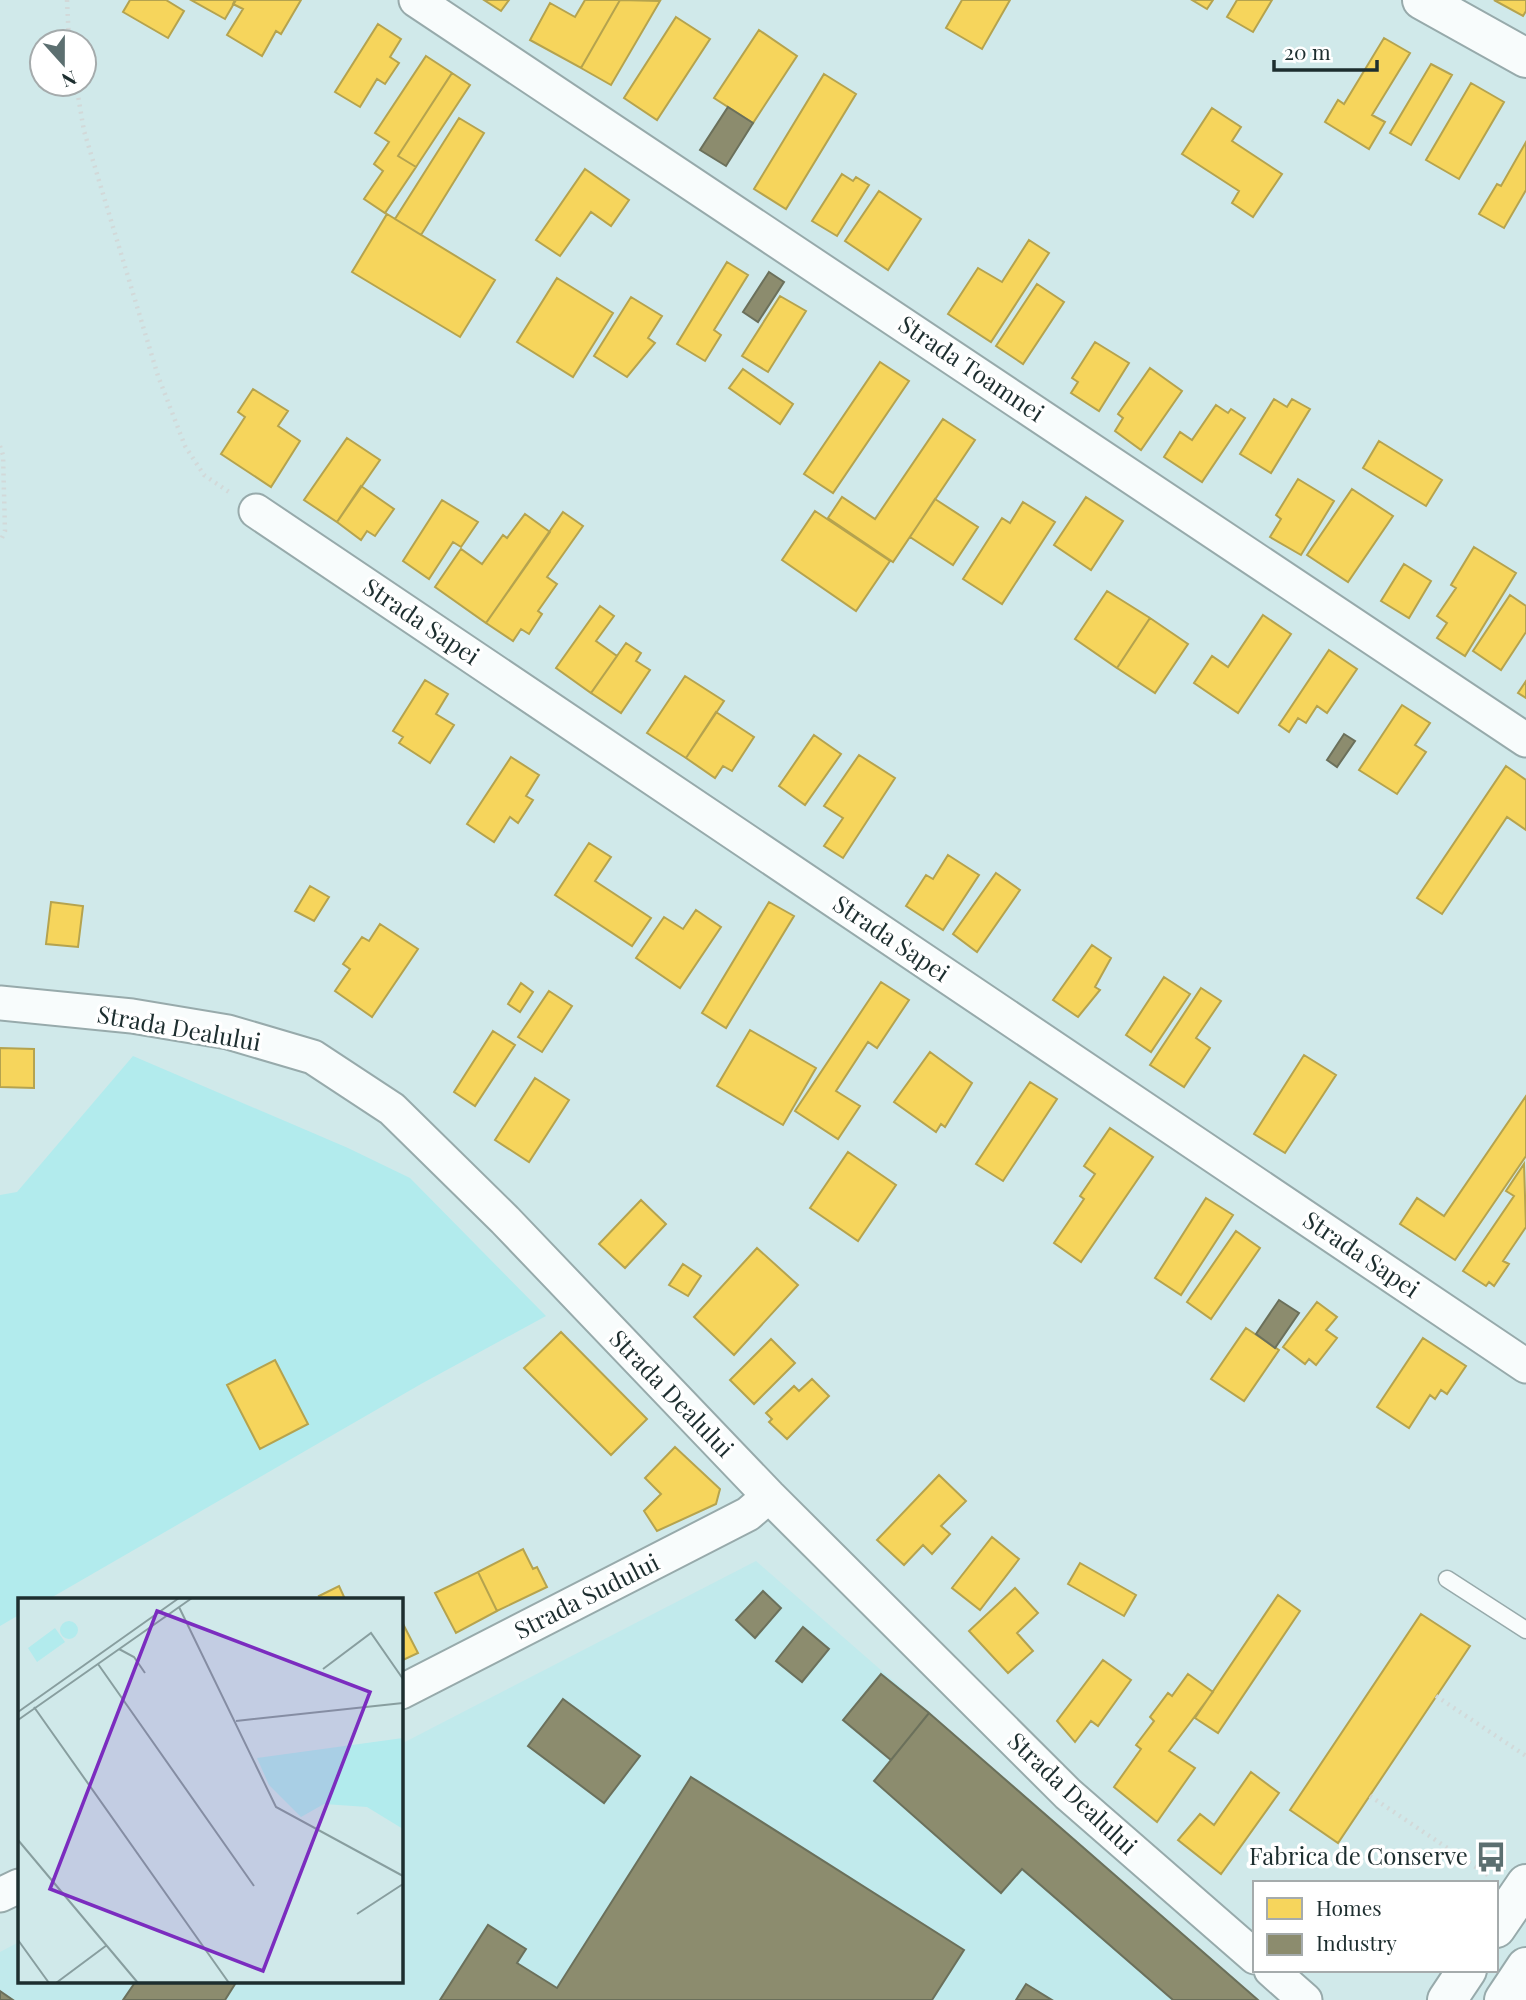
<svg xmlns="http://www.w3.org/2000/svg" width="1526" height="2000" font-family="'Playfair Display',serif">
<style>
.built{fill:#c1eaec}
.green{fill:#b2ebed}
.homes{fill:#f6d55c;stroke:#b5a34e;stroke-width:2}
.industry{fill:#8c8c6e;stroke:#6b705b;stroke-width:2}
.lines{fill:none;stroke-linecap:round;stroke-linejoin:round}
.lane-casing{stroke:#97aaab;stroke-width:19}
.street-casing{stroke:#97aaab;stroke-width:37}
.secondary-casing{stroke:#97aaab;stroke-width:42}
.primary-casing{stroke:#97aaab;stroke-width:42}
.path{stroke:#d2d9d9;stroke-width:4.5;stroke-dasharray:2 5;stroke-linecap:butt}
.lane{stroke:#f8fcfc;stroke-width:16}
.street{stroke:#f8fcfc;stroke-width:33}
.secondary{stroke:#f8fcfc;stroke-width:38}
.primary{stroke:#f8fcfc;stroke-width:38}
.labels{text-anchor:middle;stroke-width:7;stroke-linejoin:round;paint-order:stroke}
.street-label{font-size:24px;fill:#1d2e2f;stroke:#fff}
.poi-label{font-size:24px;fill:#1d2e2f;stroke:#fff;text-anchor:end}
.inset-road{fill:none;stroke:#889e9f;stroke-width:2}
.view{fill:#7b2cbf;fill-opacity:0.15;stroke:#7b2cbf;stroke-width:3.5}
.inset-edge{fill:none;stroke:#1d2e2f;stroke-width:3.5}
</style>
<rect width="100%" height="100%" fill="#d0e9ea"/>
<!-- built -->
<path class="built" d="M756 1561 1259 2000H0V1952L19 1942V1981H401V1744Z"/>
<!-- green -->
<path class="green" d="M133 1056 348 1148 410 1178 546 1316 421 1384 49 1599H19V1615L0 1626V1195L17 1192Z"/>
<!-- homes -->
<path class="homes" d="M130 0H166L184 11 168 38 123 12Z
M191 0H236L225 19Z
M235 0H301L281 34 276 31 262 56 227 35 243 9 233 4Z
M484 0H509L501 11Z
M585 0H620L581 68 530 40 550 3 575 17Z
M620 0 660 1 611 85 581 68Z
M962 0H1010L982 49 946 28Z
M1192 0H1213L1207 9Z
M1237 0H1272L1253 32 1227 17Z
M1494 0H1526V11L1523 16Z
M676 17 710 39 657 120 624 98Z
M378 24 401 39 390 57 399 63 385 84 377 79 360 107 335 92Z
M759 30 797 56 753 123 714 98Z
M1384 38 1410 53 1372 115 1385 122 1369 149 1325 122 1338 100 1344 104Z
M426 56 452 73 398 156 416 167 385 213 364 199 383 171 374 164 389 142 375 133Z
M1431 64 1452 75 1411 145 1390 133Z
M452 73 470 85 416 167 398 156Z
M824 74 856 94 786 209 754 189Z
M1471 83 1504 102 1459 179 1426 160Z
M1212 108 1241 127 1232 141 1282 174 1253 217 1232 203 1239 191 1182 154Z
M459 118 484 133 421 235 395 219Z
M1526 142V190L1504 228 1479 214 1497 184 1501 186Z
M585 169 629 200 611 226 591 212 560 256 536 240Z
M842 174 853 181 856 177 869 185 837 236 812 221Z
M879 191 921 219 888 270 845 241Z
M387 214 495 280 460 337 352 272Z
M1029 240 1049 253 991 342 948 314 978 268 1002 282Z
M727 262 748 275 714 330 721 335 705 361 677 344Z
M557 278 613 313 573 377 517 342Z
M1037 284 1064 302 1023 364 996 346Z
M780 296 806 311 768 372 742 356Z
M631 297 662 316 648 338 655 343 627 377 594 356Z
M1095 342 1129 363 1099 411 1071 393 1078 382 1072 378Z
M880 362 909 381 833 493 804 474Z
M1150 368 1182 391 1141 450 1115 431 1123 418 1118 414Z
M743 369 793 404 780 424 729 388Z
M253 389 288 411 278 426 300 441 271 487 221 454 245 417 238 412Z
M1274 399 1287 407 1292 399 1310 409 1271 473 1240 454Z
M1216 405 1228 413 1231 409 1245 418 1202 482 1164 457 1180 432 1192 440Z
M943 419 975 440 893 562 828 518 842 497 875 519Z
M347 438 380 460 337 522 304 500Z
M1379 441 1442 480 1426 506 1363 468Z
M1298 479 1334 501 1301 555 1270 537 1281 519 1276 515Z
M361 486 394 509 375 536 367 531 361 540 337 522Z
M1352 489 1393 516 1348 582 1307 555Z
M1086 497 1123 521 1091 570 1054 545Z
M935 499 978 527 953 565 910 537Z
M442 500 478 522 461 547 453 542 429 579 403 561Z
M1023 502 1055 522 1002 604 963 579 1002 518 1010 523Z
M815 511 890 561 856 611 782 560Z
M563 512 583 526 547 577 557 584 538 611 542 614 529 634 521 629 513 641 486 623Z
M525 514 550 532 486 623 435 587 461 549 482 564 503 535 507 538Z
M1474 547 1516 573 1465 656 1437 638 1447 623 1437 616 1456 588 1451 585Z
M1404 564 1431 581 1409 618 1381 601Z
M1107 591 1150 618 1117 668 1075 639Z
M1510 595 1526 606V632L1501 670 1473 651Z
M600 606 614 616 596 641 617 656 591 693 556 668Z
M1263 615 1291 634 1238 713 1194 683 1212 656 1228 667Z
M1150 618 1188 644 1155 693 1117 668Z
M626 643 641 653 636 661 650 670 621 713 591 693Z
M1329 650 1357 669 1327 713 1317 706 1306 723 1298 718 1289 732 1279 725Z
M685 676 724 701 686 758 647 733Z
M425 680 448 694 436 714 454 725 430 763 399 743 403 737 393 731Z
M1526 681V698L1518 693Z
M1402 705 1430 723 1415 745 1426 752 1397 794 1359 770Z
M716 712 754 737 732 771 723 766 715 778 686 758Z
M814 735 841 754 805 805 779 786Z
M859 755 895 778 843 858 824 846 843 818 824 806Z
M511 757 539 775 526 796 533 800 518 823 510 817 494 842 467 824Z
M1506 766 1526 780V830L1507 817 1442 914 1417 898Z
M589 843 611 857 595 881 651 918 632 946 555 895Z
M948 855 979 875 943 930 906 906 926 875 933 879Z
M996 873 1020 890 977 952 953 934Z
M310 886 329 897 314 921 295 911Z
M51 902 83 906 78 947 46 944Z
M769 902 794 916 726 1028 702 1013Z
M696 910 721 927 680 988 636 958 664 917 683 929Z
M380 924 418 949 372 1017 335 991 350 969 343 964 362 937 369 941Z
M1092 945 1111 958 1095 987 1100 990 1078 1017 1053 1000Z
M1164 977 1190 994 1151 1052 1126 1035Z
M881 982 909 1000 877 1048 868 1042 836 1091 860 1106 838 1139 795 1111Z
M521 983 533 992 520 1012 508 1004Z
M1201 988 1221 1001 1196 1038 1210 1048 1184 1087 1150 1065Z
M549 991 572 1006 542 1052 518 1037Z
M750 1030 816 1068 783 1125 717 1086Z
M493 1031 515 1045 475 1106 454 1092Z
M0 1048 34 1049V1088L0 1087Z
M930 1052 972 1083 945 1127 941 1124 936 1132 894 1102Z
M1304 1055 1336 1075 1285 1153 1254 1134Z
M535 1078 569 1100 529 1162 495 1140Z
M1030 1082 1057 1099 1003 1181 976 1164Z
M1526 1096V1156L1455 1260 1400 1224 1417 1198 1444 1216Z
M1110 1128 1153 1157 1081 1262 1054 1243 1084 1199 1080 1196 1095 1174 1084 1166Z
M848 1152 896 1185 858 1241 810 1208Z
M1524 1164 1526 1227 1503 1261 1509 1264 1494 1286 1489 1282 1486 1286 1463 1271 1514 1196 1506 1191Z
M1206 1198 1233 1215 1181 1295 1155 1278Z
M641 1200 666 1224 625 1268 599 1244Z
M1236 1231 1260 1248 1211 1319 1187 1302Z
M757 1248 798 1285 734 1355 694 1317Z
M683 1264 701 1276 688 1296 669 1285Z
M1317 1302 1337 1317 1326 1330 1337 1338 1316 1365 1309 1359 1305 1364 1283 1347Z
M1246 1328 1279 1350 1244 1401 1211 1379Z
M561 1332 647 1419 611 1455 524 1368Z
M1423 1338 1466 1366 1447 1394 1441 1390 1435 1399 1430 1395 1409 1428 1377 1407Z
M771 1339 795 1363 754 1404 730 1380Z
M275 1360 308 1424 260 1449 227 1385Z
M812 1379 829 1396 787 1439 769 1422 772 1419 766 1413 794 1386 799 1391Z
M675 1447 720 1489 716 1504 657 1531 644 1511 661 1494 645 1478Z
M939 1475 966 1501 941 1526 950 1534 932 1554 923 1545 904 1565 877 1540Z
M992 1537 1019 1559 980 1610 952 1588Z
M523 1549 533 1569 537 1567 547 1587 497 1611 478 1572Z
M1080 1563 1136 1595 1124 1616 1068 1584Z
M478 1572 497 1611 456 1633 435 1593Z
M339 1586 345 1599H321L319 1596Z
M1015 1588 1038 1613 1017 1633 1033 1651 1008 1673 969 1631Z
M1278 1595 1300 1611 1218 1733 1195 1718Z
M1421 1614 1470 1646 1338 1843 1290 1810Z
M401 1620 418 1653 401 1661Z
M1103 1660 1131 1680 1098 1726 1091 1721 1075 1742 1057 1721Z
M1188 1674 1213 1692 1169 1751 1195 1768 1157 1822 1114 1787 1141 1749 1136 1745 1154 1721 1150 1717 1168 1693 1172 1696Z
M1251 1772 1279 1793 1221 1874 1178 1840 1200 1814 1214 1825Z"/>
<!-- industry -->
<path class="industry" d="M728 107 753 123 726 166 700 150Z
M769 272 784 282 758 322 743 312Z
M1344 734 1355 741 1337 767 1327 760Z
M1279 1300 1299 1313 1275 1348 1256 1334Z
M763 1591 781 1608 755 1638 736 1620Z
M803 1627 829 1649 802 1682 776 1661Z
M881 1674 929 1713 891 1760 843 1720Z
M563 1699 640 1756 604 1803 528 1746Z
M929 1713 1258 2000H1173L1022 1869 1001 1893 874 1781Z
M691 1777 964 1950 932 2000H440L488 1925 526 1949 517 1963 557 1988Z
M136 1981H237L225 2000H123Z
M1026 1984 1052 2000H1016Z
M0 1991 13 2000H0Z"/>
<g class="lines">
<!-- lane casing -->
<g class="lane-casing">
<path id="lane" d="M1447 1579 1526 1630"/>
</g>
<!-- street casing -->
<g class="street-casing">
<path id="street" d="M416 0 1526 740
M256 511 1526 1366
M0 1003 132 1016 228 1032 313 1057 392 1109 505 1220 769 1496 1068 1794 1255 1957
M401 1692 748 1514 769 1496
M0 1895 19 1886
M1271 1970 1305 2000"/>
</g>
<!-- secondary casing -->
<g class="secondary-casing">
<path id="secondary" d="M1422 0 1526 58"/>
</g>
<!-- primary casing -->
<g class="primary-casing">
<path id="primary" d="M1496 1928 1526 1884
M1447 2000 1467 1970
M1504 2000 1526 1967"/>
</g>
<!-- path -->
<path class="path" d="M67 0 69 42
M76 84 84 131 158 376 185 446 204 475 229 492
M0 446 3 455 5 531 0 542
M1436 1696 1526 1756
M1370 1796 1489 1876"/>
<!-- lane -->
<use href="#lane" class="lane"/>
<!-- street -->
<use href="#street" class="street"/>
<!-- secondary -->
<use href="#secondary" class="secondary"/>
<!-- primary -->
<use href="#primary" class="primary"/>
</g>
<!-- icons -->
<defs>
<g id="bus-bare" transform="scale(2.415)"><path d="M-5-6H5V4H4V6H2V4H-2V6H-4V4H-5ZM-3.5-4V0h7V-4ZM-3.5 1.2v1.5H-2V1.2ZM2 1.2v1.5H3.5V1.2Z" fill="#5c6f70" stroke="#fff" stroke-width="2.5" paint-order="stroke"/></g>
</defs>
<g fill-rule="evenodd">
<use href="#bus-bare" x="1491" y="1857"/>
</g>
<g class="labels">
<!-- street labels -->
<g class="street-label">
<text transform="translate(971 369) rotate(34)" y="8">Strada Toamnei</text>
<text transform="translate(421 622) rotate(34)" y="8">Strada Sapei</text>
<text transform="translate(891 939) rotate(34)" y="8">Strada Sapei</text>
<text transform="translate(179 1029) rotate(10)" y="8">Strada Dealului</text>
<text transform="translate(1361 1255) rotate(34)" y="8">Strada Sapei</text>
<text transform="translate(671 1394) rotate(46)" y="8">Strada Dealului</text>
<text transform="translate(587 1597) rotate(-27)" y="8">Strada Sudului</text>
<text transform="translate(1072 1794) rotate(43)" y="8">Strada Dealului</text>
</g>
<!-- poi labels -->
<g class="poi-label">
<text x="1468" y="1865">Fabrica de Conserve</text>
</g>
</g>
<!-- overview -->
<g transform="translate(18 1598)">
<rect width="385" height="385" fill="#d0e9ea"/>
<path d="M42 32a9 9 0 1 1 18 0a9 9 0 1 1-18 0ZM37 30 47 44 19 64 10 50ZM385 140V231L349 209 306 206 283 219 251 187 239 160Z" fill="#b2ebed"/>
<path class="inset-road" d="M161 9 258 209 385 278M101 51 116 59 127 75M80 66 236 288M305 71 353 35 385 81M16 109 211 385M0 114 161 0M0 122 174 0M218 123 385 105M0 242 120 385M339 316 385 286M0 342 31 385M38 385 89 347"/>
<path class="view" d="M139 13 352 94 245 373 32 291Z"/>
<rect width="385" height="385" class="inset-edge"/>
</g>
<!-- legend -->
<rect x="1253" y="1881" width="245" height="91" fill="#ffffff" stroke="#a5abac" stroke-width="2"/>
<rect x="1267" y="1898" width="35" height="21" fill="#f6d55c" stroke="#a5abac" stroke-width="2"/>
<text x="1316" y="1916" font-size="21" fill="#1d2e2f">Homes</text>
<rect x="1267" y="1934" width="35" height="21" fill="#8c8c6e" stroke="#a5abac" stroke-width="2"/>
<text x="1316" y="1951" font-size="21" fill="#1d2e2f">Industry</text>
<!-- north arrow -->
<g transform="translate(63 63) rotate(159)"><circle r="33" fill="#ffffff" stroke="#a5abac" stroke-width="2"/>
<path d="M0-5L12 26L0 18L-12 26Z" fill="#5c6f70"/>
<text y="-10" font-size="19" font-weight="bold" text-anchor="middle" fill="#1d2e2f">N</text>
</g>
<!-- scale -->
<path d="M1274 60v10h103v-10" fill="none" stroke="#1d2e2f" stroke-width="3.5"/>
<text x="1284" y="60" font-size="21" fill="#1d2e2f" stroke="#ffffff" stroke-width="5" paint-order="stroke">20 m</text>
</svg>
